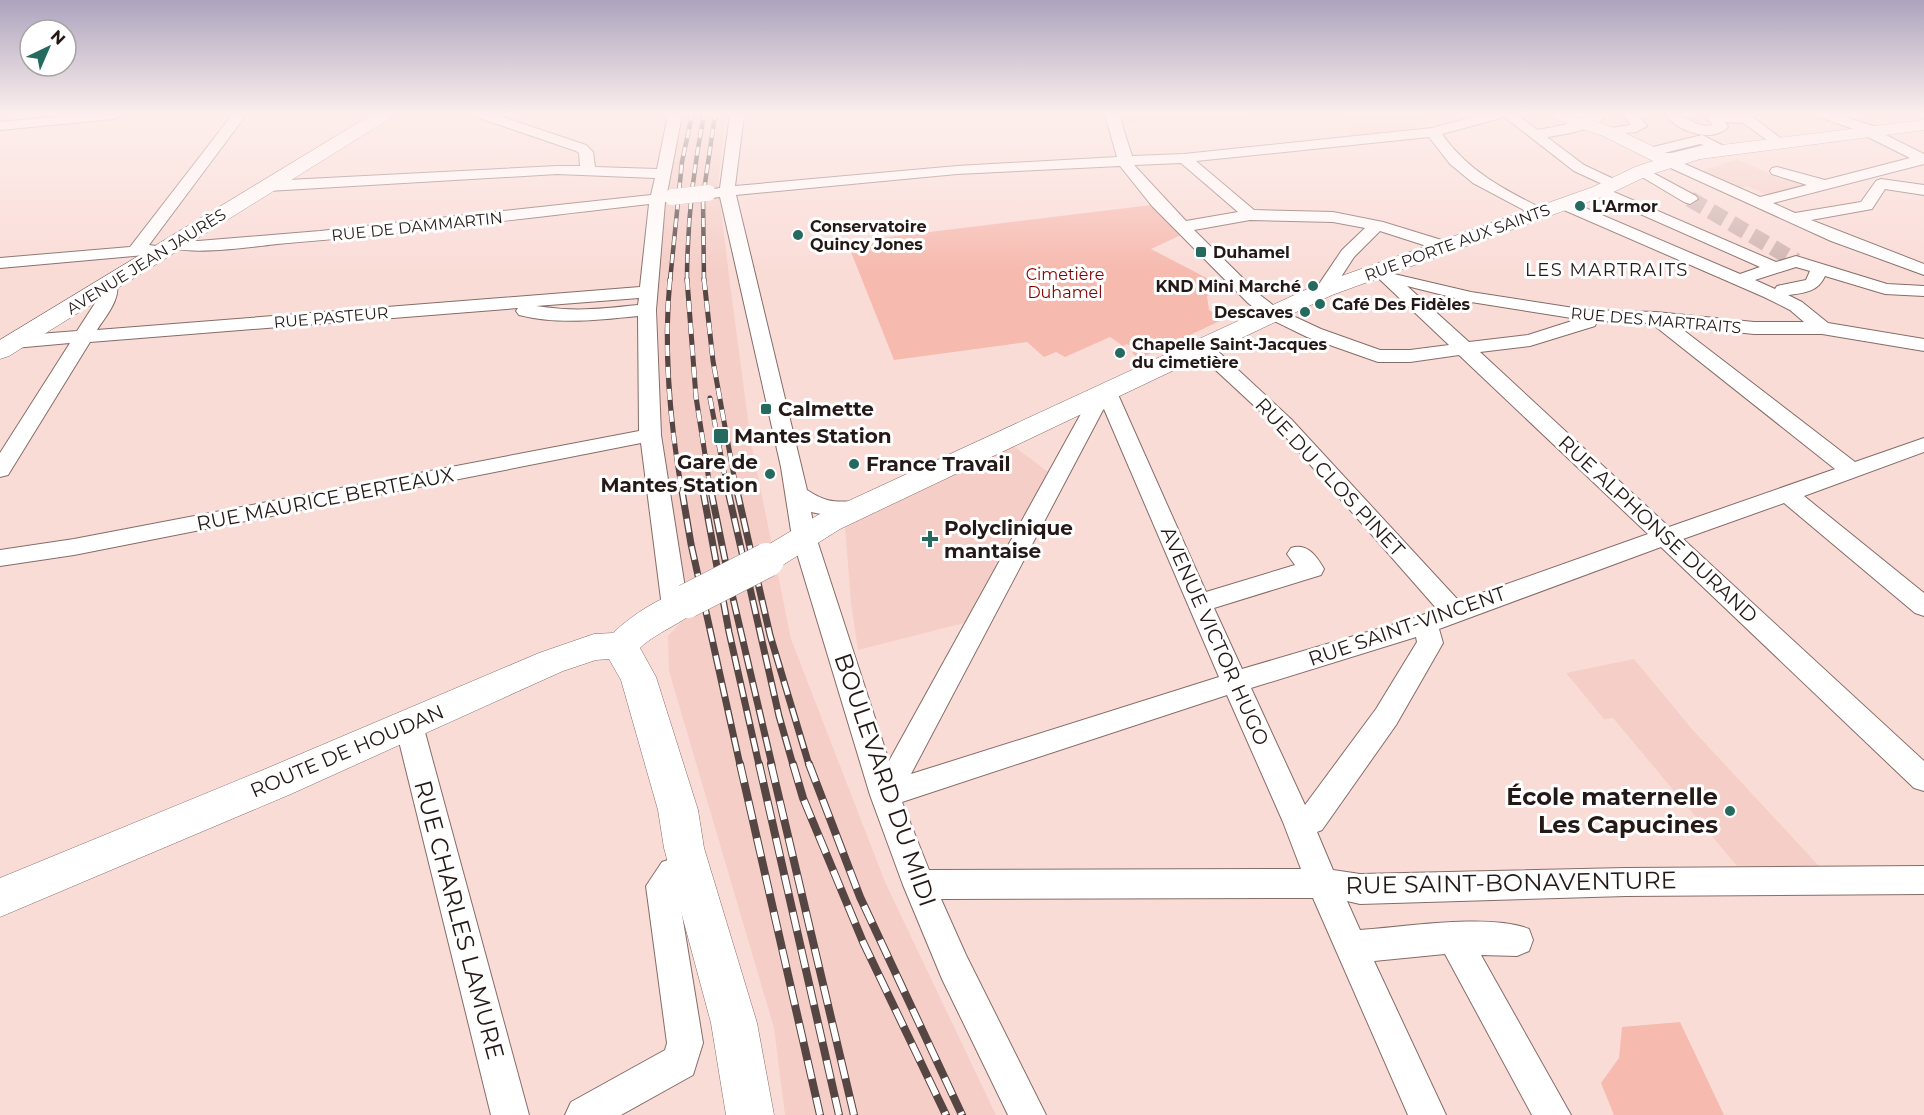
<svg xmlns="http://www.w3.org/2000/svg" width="1924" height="1115" font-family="Montserrat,sans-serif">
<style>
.built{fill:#f5cec7}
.green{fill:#f6baaf}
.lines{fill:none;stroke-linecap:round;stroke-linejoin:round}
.minor-tunnel{stroke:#cfb5b1;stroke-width:16;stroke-dasharray:16 8;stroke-linecap:butt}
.minor-casing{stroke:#866c67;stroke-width:2}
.major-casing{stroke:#866c67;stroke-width:1}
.minor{fill:#fff;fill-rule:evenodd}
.major{fill:#fff;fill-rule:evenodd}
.rail-far3-casing{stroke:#554643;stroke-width:4.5}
.rail-far2-casing{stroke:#554643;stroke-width:5}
.rail-far1-casing{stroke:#554643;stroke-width:7}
.rail-casing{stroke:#554643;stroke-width:8}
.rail-far3{stroke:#fff;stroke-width:3;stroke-dasharray:9;stroke-linecap:butt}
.rail-far2{stroke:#fff;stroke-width:4;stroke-dasharray:11;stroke-linecap:butt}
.rail-far1{stroke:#fff;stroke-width:4.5;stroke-dasharray:14;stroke-linecap:butt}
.rail{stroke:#fff;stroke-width:6;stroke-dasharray:19;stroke-linecap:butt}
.minor-bridge-casing{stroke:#866c67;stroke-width:16;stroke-linecap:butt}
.major-bridge-casing{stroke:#866c67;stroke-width:35;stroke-linecap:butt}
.minor-bridge{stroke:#fff;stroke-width:16}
.major-bridge{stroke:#fff;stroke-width:34}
.poi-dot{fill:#246a5e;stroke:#fff;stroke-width:2}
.labels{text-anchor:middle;stroke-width:6;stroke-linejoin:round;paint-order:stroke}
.far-poi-label{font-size:16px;font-weight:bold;fill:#241917;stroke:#fff;text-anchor:start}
.far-street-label{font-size:16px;fill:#241917;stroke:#fff}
.far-park-label{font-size:16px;fill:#830200;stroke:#fff}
.far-quarter-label{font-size:18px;letter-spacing:1.5px;fill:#241917;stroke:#fff}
.poi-label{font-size:20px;font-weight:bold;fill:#241917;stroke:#fff;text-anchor:start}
.street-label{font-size:20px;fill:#241917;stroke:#fff}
.near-street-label{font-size:24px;fill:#241917;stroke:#fff}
.near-poi-label{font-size:24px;font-weight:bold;fill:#241917;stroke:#fff;text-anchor:end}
</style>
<rect width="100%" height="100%" fill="#fadcd7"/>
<!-- built -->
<path class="built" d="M684 115H726L718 185 730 284 751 442 791 639 885 882 996 1115H785L774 1028 669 671 668 636 687 616 661 423 657 286 667 187Z
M1343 115H1421L1431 123H1417L1424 130 1352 137 1348 133V125Z
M1737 159 1781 179 1787 178 1813 184 1770 196 1747 186 1737 188 1701 171Z
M1012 445 1051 474 968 622 858 650 851 603 845 526Z
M1634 659 1691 728 1819 866H1737L1613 718 1604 719 1566 673Z"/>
<!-- green -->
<path class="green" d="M1118 115H1321V117H1244L1246 121 1121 123Z
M1151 205 1181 235 1151 249 1226 288 1207 296 1209 310 1224 319 1130 363 1129 362 1135 356 1132 352 1136 350 1127 344 1123 346 1110 337 1065 357 1056 352 1044 357 1027 342 894 360 847 242Z
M1680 1022 1724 1115H1614L1601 1083 1619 1058 1622 1027Z"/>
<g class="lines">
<!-- minor-tunnel -->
<path class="minor-tunnel" d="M1690 199 1796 261"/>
<!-- minor casing -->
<g class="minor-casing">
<path id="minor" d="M73 115H121L114 119 0 130V122Z
M232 115H246L149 245 156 246 158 250 156 254 0 268V258L130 247Z
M477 115H497L586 145 593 152 595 167 657 169 668 115H682L667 193 677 194 680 197 677 200 665 202 656 310 661 435 688 607 684 613 675 616 666 613 662 607 641 443 74 555 0 566V550L74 539 639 431 638 316C597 320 559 325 519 315L516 311 518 308 90 342 8 475 0 477V453L70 343 14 348 7 346 5 342 7 338 14 336 77 331 99 297 103 280H115C124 296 105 317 97 330L640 287 649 204C525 218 402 234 277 244 258 246 177 258 166 244L174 239 198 241 320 231 651 195 655 178 557 174 268 191 260 186 268 181 557 166H580L579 153 576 151 479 118ZM639 298 638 305C600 309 574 312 536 306Z
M730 115H744L735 186 957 166 1117 157 1105 115H1119L1132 156 1184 154 1432 128 1481 115H1517L1538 130 1573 123 1591 115H1607C1594 131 1566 134 1547 137L1584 165 1618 181 1621 184 1618 187 1613 189 1574 171 1502 115 1501 118 1442 134C1468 171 1503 189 1543 209L1545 212 1543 215 1537 217 1473 183 1450 164 1429 137 1196 161 1254 210 1333 212 1383 222 1448 242 1450 246 1442 251 1380 231 1354 257 1330 294H1318L1315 290 1342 250 1365 228 1333 222 1250 220 1194 230 1260 295 1278 309 1321 329 1380 350H1410L1449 345 1374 274 1371 270 1374 266C1384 264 1387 267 1394 274L1471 292 1587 310 1656 312 1754 322H1804L1790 310 1764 297 1557 207 1555 204 1557 201H1569L1740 274 1760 267 1595 194 1592 191 1600 186 1776 262 1796 256 1887 284 1924 286V296L1885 294 1825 276C1818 292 1804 293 1788 295L1802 302 1828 323 1924 339V351L1822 334H1754L1678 326 1855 462 1924 438V452L1804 496 1924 593V616L1915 613 1784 503 1683 539 1924 761V791L1914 788 1661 547 1439 629 1443 643 1396 725 1322 830 1317 832 1333 870 1360 874 1626 868 1924 866V894L1626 896 1360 904 1347 901 1360 930C1404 927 1490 913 1529 929L1533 940 1529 951 1517 956 1481 955 1571 1115H1532L1445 954 1374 961 1446 1115H1408L1313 898 941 899 966 955 1046 1115H1008L942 979 903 885 870 795 792 537 781 467 720 197 712 198 704 193 707 190 720 188ZM1181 163 1238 212 1186 221 1134 165ZM1120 166 1152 206 1248 303 1266 317 1307 337 1378 362H1410L1459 355 1648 534 1459 601 1291 419 1208 342H1194L1191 346 1194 350 1277 427 1437 609 1415 618 1242 669 1214 608 1321 575 1324 569C1316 555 1307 543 1291 548L1287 554 1295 565 1206 592 1116 390 1113 386H1099L1083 410 889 761 816 537 811 512 841 518 867 514 870 509 867 504C841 497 836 509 807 490L736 195 957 174ZM1796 267 1810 271 1806 280 1777 286 1775 289 1755 280ZM1407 286 1471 302 1578 319 1528 335 1469 342ZM1597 321 1651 323 1835 469 1669 527 1480 352 1530 346 1595 326ZM1104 409 1219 677 911 774 1103 410ZM1416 637 1417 642 1376 709 1305 805 1251 688ZM1227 695 1283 822 1301 869 929 870 902 802Z
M1623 115H1637L1647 126 1636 132 1604 135 1602 132 1604 129 1631 125Z
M1665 115C1669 115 1676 114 1680 115 1693 120 1698 128 1713 125L1707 118 1709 115H1750L1786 142 1784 145H1774L1743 123 1725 122 1728 127C1711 144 1678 131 1665 115Z
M1820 115H1840L1879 128 1880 132 1924 154V164L1773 203 1795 213 1861 202 1876 181 1881 179 1924 185V195L1885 189 1872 209 1811 220 1924 264V275L1831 241 1664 165 1662 161 1645 155 1643 152 1645 149 1702 135 1728 148 1726 151 1678 161 1760 197 1807 185 1772 174 1770 171 1772 168 1777 167 1825 180 1910 158 1864 135 1862 132 1822 118ZM1700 144 1704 145 1671 153H1664Z
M1642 167 1696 196 1698 199 1690 204 1684 202 1637 174 1635 171Z
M409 714 419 717 423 725 529 1115H491L395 725 399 717Z
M689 853 700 857 705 867 700 877 683 883 678 890 703 1043 693 1075 621 1115H565L571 1102 665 1050 667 1043 646 886 662 862Z"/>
</g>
<!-- major casing -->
<g class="major-casing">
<path id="major" d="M371 115H392L389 119 9 356 0 359V340Z
M1551 115C1595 114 1633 137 1672 156L1698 148 1924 120V130L1700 159 1649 175 1607 195 1332 295 840 529 778 568 767 571 756 568 751 560 756 552 818 515 1316 285 1593 187 1635 167 1653 161 1603 136 1554 119Z
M687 589 699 593 703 601C692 621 658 630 640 648L656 677 698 810 704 848 757 1023 774 1115H726L711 1023 664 848 658 810 621 680 609 659 596 660 563 671 291 794 0 917V878L263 770 539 653 594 634 613 633C633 614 660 597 687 589Z"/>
</g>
<!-- minor -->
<use href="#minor" class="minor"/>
<!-- major -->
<use href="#major" class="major"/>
<!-- rail-far3 casing -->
<g class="rail-far3-casing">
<path id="rail-far3" d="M670 281 682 162 692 115
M687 281C687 224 693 170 704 115
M704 281 703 197 715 115"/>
</g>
<!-- rail-far2 casing -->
<g class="rail-far2-casing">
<path id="rail-far2" d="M670 279C663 351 670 422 682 493
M687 279 696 397 711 493
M704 279 713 361 737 493
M710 398 728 493
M702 488 703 493"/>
</g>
<!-- rail-far1 casing -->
<g class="rail-far1-casing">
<path id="rail-far1" d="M682 491 691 544 740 765
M703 491 729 632 759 765
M711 491 732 594 772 765
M728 491 779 716 793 765
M737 491 770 635 809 765"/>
</g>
<!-- rail casing -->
<g class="rail-casing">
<path id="rail" d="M740 764 820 1115
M759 764 839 1115
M771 764 854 1115
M793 764 803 798 863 942 946 1115
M809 764 860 897 962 1115"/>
</g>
<!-- rail-far3 -->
<use href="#rail-far3" class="rail-far3"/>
<!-- rail-far2 -->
<use href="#rail-far2" class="rail-far2"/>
<!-- rail-far1 -->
<use href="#rail-far1" class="rail-far1"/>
<!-- rail -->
<use href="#rail" class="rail"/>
<!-- minor-bridge casing -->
<g class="minor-bridge-casing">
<path id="minor-bridge" d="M672 197 708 193"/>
</g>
<!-- major-bridge casing -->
<g class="major-bridge-casing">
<path id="major-bridge" d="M687 601 767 560"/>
</g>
<!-- minor-bridge -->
<use href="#minor-bridge" class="minor-bridge"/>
<!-- major-bridge -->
<use href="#major-bridge" class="major-bridge"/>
</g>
<!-- sky -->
<linearGradient id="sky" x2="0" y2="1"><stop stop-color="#aca4be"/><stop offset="0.42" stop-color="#fdefed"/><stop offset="1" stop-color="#fdefed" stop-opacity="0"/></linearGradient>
<rect width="1924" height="271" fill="url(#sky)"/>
<!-- markers -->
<g class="poi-dot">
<circle cx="1580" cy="206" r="6"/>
<circle cx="798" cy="235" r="6"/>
<rect x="1195" y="246" width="12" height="12" rx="3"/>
<circle cx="1313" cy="286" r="6"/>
<circle cx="1320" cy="304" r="6"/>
<circle cx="1305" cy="312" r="6"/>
<circle cx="1120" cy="353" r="6"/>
<rect x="760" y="403" width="12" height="12" rx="3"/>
<rect x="713" y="428" width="16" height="16" rx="3"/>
<circle cx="854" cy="464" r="6"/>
<circle cx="770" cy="474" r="6"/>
<path d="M927 530h6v6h6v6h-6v6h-6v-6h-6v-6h6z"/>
<circle cx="1730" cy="811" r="6"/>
</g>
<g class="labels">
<!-- far-poi labels -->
<g class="far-poi-label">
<text x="1592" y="212">L'Armor</text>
<text x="810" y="232">Conservatoire<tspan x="810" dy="18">Quincy Jones</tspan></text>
<text x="1213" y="258">Duhamel</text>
<text x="1301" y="292" text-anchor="end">KND Mini Marché</text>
<text x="1332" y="310">Café Des Fidèles</text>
<text x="1293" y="318" text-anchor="end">Descaves</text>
<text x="1132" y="350">Chapelle Saint-Jacques<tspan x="1132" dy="18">du cimetière</tspan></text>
</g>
<!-- far-street labels -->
<g class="far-street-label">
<text transform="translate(417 226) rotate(-6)" y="6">RUE DE DAMMARTIN</text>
<text transform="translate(1457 242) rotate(-20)" y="6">RUE PORTE AUX SAINTS</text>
<text transform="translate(146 261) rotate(-32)" y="6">AVENUE JEAN JAURÈS</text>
<text transform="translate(331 317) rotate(-5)" y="6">RUE PASTEUR</text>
<text transform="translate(1656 320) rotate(5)" y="6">RUE DES MARTRAITS</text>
</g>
<!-- far-park labels -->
<g class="far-park-label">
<text x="1065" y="280">Cimetière<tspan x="1065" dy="18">Duhamel</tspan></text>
</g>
<!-- far-quarter labels -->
<g class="far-quarter-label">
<text x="1607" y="276">LES MARTRAITS</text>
</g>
<!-- poi labels -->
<g class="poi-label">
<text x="778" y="416">Calmette</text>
<text x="734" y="443">Mantes Station</text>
<text x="758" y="469" text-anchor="end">Gare de<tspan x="758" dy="23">Mantes Station</tspan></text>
<text x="866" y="471">France Travail</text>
<text x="944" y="535">Polyclinique<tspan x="944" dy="23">mantaise</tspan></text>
</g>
<!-- street labels -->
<g class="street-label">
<text transform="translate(1330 477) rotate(47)" y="7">RUE DU CLOS PINET</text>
<text transform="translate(325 499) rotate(-11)" y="7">RUE MAURICE BERTEAUX</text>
<text transform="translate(1658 529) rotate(43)" y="7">RUE ALPHONSE DURAND</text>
<text transform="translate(1407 626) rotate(-19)" y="7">RUE SAINT-VINCENT</text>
<text transform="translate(1215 636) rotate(66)" y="7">AVENUE VICTOR HUGO</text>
<text transform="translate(347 751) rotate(-23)" y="7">ROUTE DE HOUDAN</text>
</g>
<!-- near-street labels -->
<g class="near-street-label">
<text transform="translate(885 780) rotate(71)" y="8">BOULEVARD DU MIDI</text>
<text transform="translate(1511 883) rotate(-1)" y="8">RUE SAINT-BONAVENTURE</text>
<text transform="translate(459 920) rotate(75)" y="8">RUE CHARLES LAMURE</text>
</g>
<!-- near-poi labels -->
<g class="near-poi-label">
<text x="1718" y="805">École maternelle<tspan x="1718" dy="28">Les Capucines</tspan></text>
</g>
</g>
<!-- north arrow -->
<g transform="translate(48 48) rotate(44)"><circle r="28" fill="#ffffff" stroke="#a7a3a2" stroke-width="1.5"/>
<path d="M0-4.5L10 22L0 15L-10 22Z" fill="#246a5e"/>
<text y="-9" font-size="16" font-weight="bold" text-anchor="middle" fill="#241917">N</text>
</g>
</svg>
